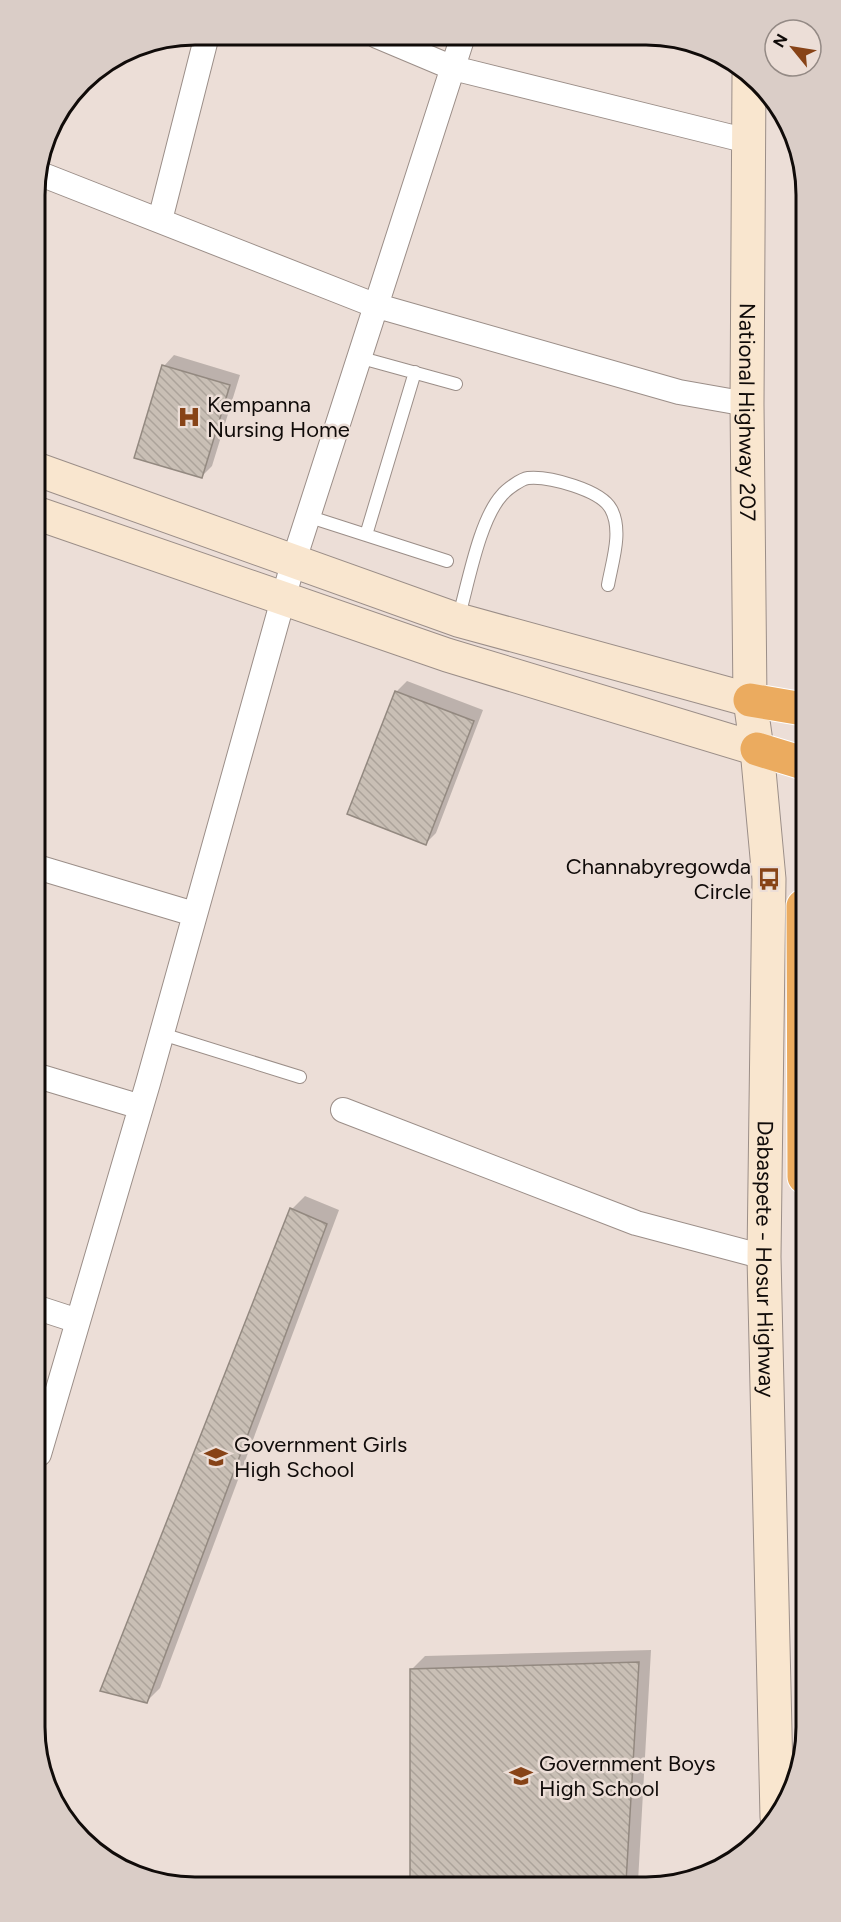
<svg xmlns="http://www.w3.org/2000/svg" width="841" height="1922" font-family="Figtree,sans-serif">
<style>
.shadow{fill:#0003}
.building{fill:url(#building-back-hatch);stroke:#938980;stroke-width:1.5}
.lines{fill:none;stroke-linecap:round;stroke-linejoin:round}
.lane-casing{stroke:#9b8e88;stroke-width:14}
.street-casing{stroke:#9b8e88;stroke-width:26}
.secondary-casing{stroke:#9b8e88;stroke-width:35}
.highway-casing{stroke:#fff;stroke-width:35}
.lane{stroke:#fff;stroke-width:12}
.street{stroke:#fff;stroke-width:24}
.secondary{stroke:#f9e6cf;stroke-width:33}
.highway{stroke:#ebab5f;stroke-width:33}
.labels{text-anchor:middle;stroke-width:5;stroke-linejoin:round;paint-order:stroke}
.poi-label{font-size:22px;fill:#100b09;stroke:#ecded7;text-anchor:start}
.street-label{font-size:22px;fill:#100b09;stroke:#ecded7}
.rim{fill:none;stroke:#100b09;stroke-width:3}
</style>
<defs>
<pattern id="building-back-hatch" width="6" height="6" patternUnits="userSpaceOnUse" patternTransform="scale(1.5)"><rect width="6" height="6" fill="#c9bfb5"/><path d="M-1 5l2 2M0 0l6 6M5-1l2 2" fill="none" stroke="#aca39a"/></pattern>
</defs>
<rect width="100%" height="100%" fill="#ecded7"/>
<!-- shadow -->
<path class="shadow" d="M174 355 240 375 212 466 201 477 164 366Z
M407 681 483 710 436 833 426 843 349 813 397 691Z
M305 1196 339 1210 160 1688 147 1701 292 1209Z
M651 1650 638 1882 412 1883V1669L425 1656Z"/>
<!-- building -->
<path class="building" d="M162 365 230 385 202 478 134 458Z
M395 691 474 721 426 845 347 814Z
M290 1208 327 1224 147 1703 100 1691Z
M639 1662 626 1882 410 1883V1669Z"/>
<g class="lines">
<!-- lane casing -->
<g class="lane-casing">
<path id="lane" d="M358 357 456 384
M307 516 447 561
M366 535 415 372
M458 619C468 585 479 520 502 495 507 489 521 479 528 478 549 476 601 490 611 509 623 531 612 562 608 585
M162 1034 300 1077"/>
</g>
<!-- street casing -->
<g class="street-casing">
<path id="street" d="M377 36 453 68 748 141
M38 173 374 305 679 392 747 404
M160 220 207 35
M37 867 194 914
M38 1076 141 1107
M343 1110 636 1223 764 1257
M38 1308 78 1321
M39 1454 148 1083 294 560 463 36"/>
</g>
<!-- secondary casing -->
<g class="secondary-casing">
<g id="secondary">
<path id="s1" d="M749 76 747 404 750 700 757 749 769 879 764 1257 777 1817"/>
<path d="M36 469 458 620 750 700"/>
<path d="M36 513 447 655 757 749"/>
</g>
</g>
<!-- highway casing -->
<g class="highway-casing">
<path id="highway" d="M750 700 803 709
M757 749 803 763
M803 906 804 1177"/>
</g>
<!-- lane -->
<use href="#lane" class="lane"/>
<!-- street -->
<use href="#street" class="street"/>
<!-- secondary -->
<use href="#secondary" class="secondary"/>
<!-- highway -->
<use href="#highway" class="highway"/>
</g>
<!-- icons -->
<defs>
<g id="hospital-bare" transform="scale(1.8)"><path d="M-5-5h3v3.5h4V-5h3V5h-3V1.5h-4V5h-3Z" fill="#874317" stroke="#ecded7" stroke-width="2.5" paint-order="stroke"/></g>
<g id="bus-bare" transform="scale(1.8)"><path d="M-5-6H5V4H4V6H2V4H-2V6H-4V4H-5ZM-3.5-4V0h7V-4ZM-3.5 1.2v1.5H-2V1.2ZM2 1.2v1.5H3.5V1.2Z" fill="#874317" stroke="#ecded7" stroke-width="2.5" paint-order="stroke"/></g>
<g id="school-bare" transform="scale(1.8)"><path d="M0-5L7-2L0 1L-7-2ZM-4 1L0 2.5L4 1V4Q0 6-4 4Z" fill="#874317" stroke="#ecded7" stroke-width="2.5" paint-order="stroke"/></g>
</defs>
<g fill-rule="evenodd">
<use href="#hospital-bare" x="189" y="417"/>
<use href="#bus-bare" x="769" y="879"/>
<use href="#school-bare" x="216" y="1457"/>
<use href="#school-bare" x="521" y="1776"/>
</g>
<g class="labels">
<!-- poi labels -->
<g class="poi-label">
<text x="207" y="412">Kempanna<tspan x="207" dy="25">Nursing Home</tspan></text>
<text x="751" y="874" text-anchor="end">Channabyregowda<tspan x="751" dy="25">Circle</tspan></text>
<text x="234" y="1452">Government Girls<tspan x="234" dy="25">High School</tspan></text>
<text x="539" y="1771">Government Boys<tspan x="539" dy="25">High School</tspan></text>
</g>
<!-- street labels -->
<g class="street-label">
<text dy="8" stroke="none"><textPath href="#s1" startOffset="336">National Highway 207</textPath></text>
<text dy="8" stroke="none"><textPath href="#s1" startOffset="1184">Dabaspete - Hosur Highway</textPath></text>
</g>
</g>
<!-- crop -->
<path d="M0 0H841V1922H0ZM195 45H646A150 150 0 0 1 796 195V1727A150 150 0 0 1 646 1877H195A150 150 0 0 1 45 1727V195A150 150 0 0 1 195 45Z" fill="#dacdc7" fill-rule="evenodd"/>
<path class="rim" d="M195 45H646A150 150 0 0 1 796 195V1727A150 150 0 0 1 646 1877H195A150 150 0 0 1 45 1727V195A150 150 0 0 1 195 45Z"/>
<!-- north arrow -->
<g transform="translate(793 48) rotate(300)"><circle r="28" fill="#ecded7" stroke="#948a85" stroke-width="1.5"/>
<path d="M0-4.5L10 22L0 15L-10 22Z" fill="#874317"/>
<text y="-9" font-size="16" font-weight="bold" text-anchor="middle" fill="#100b09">N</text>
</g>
</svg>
